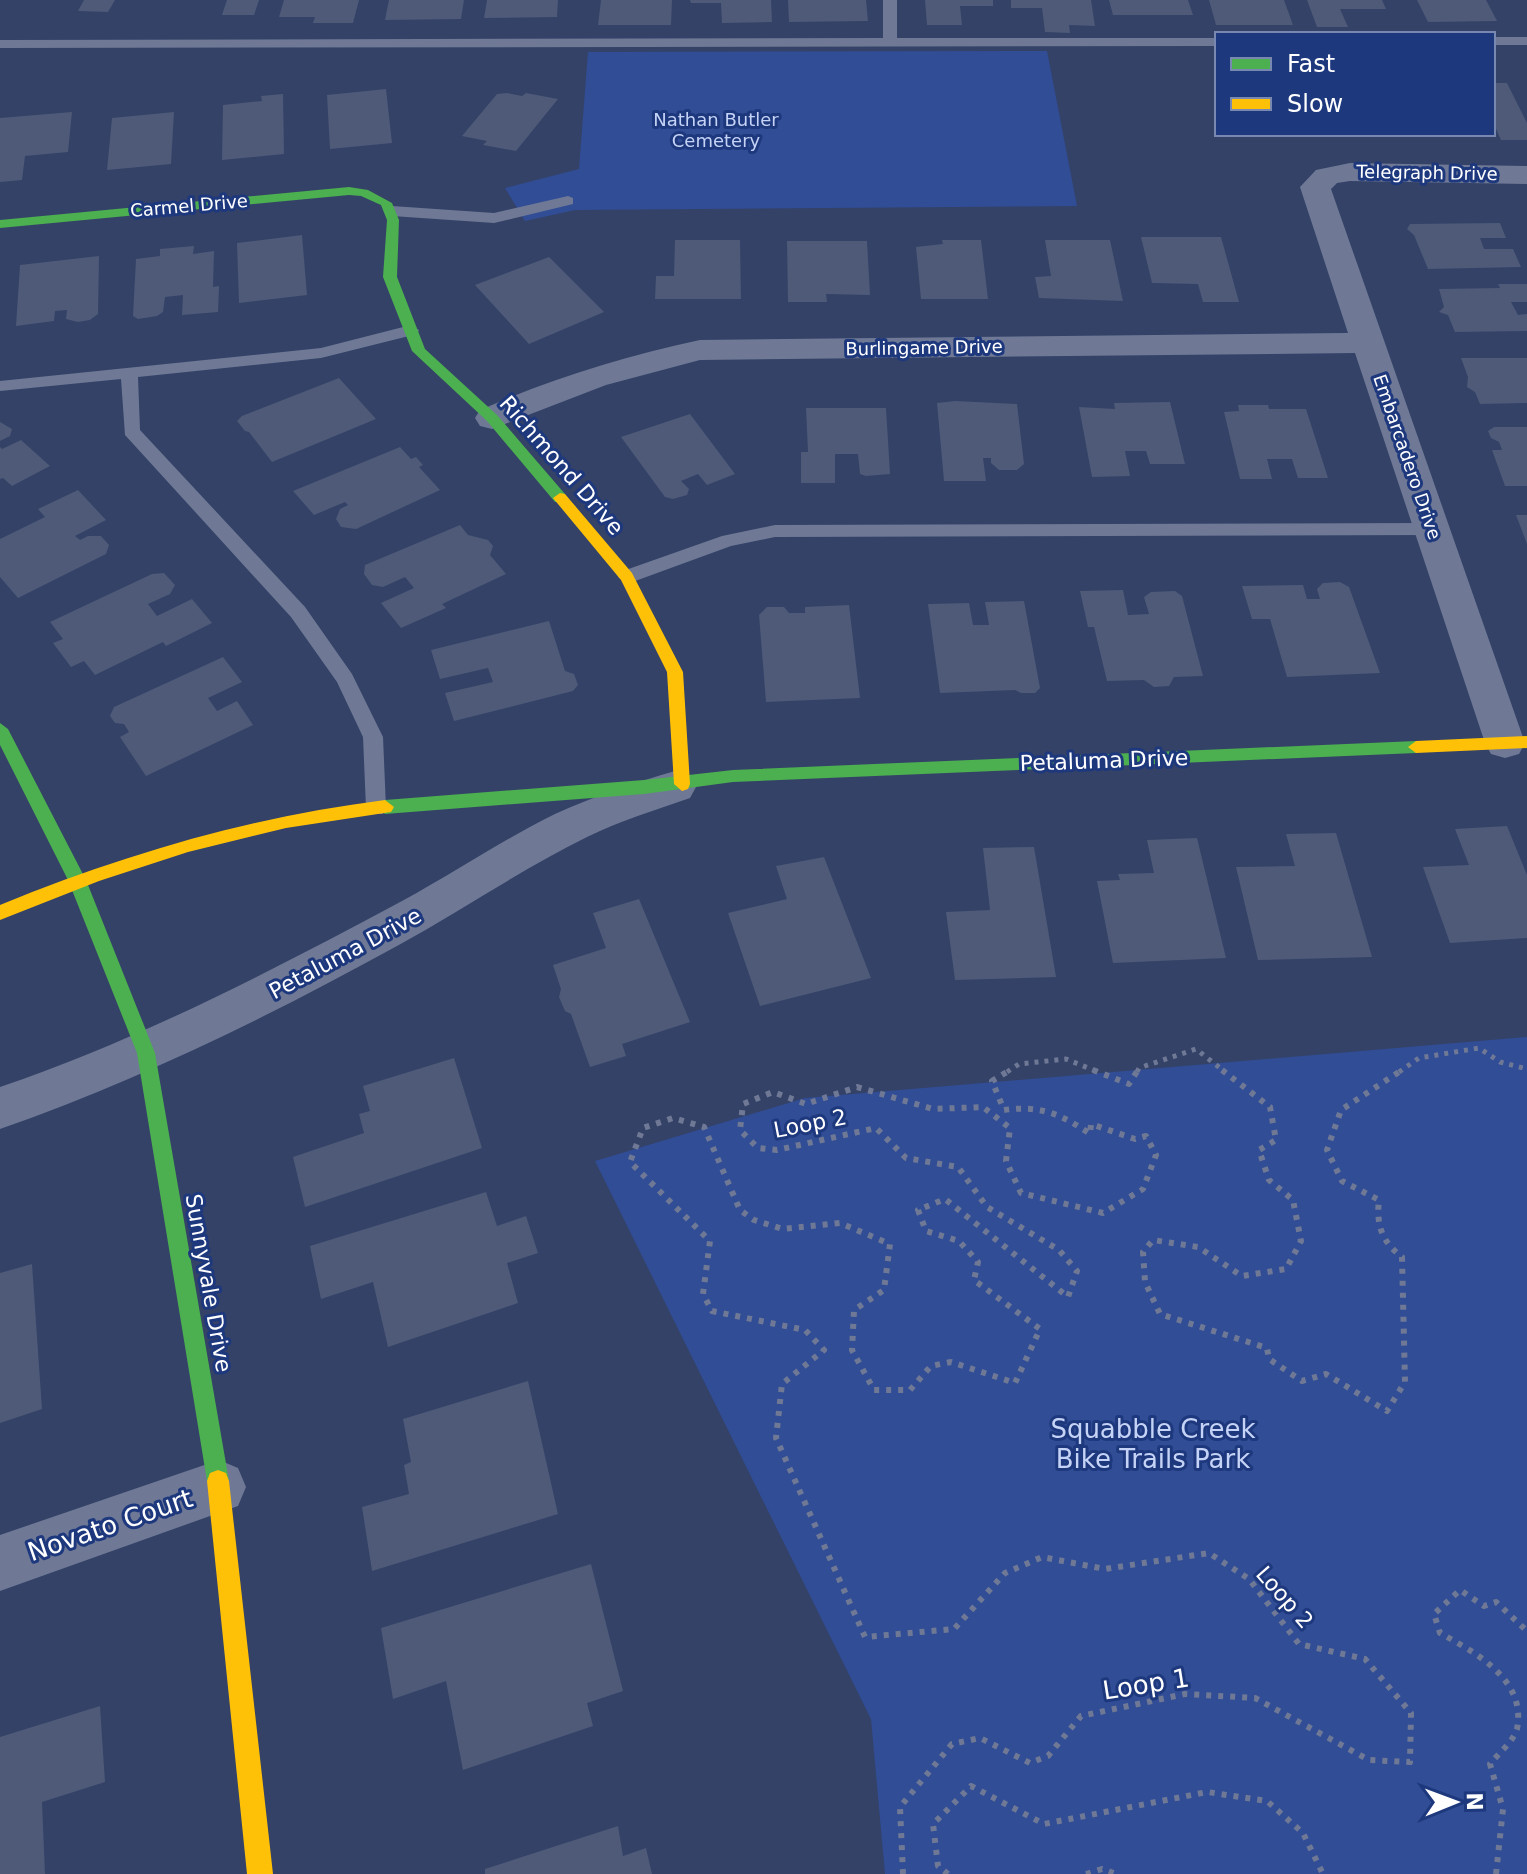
<svg xmlns="http://www.w3.org/2000/svg" width="1527" height="1874" font-family="'DejaVu Sans',sans-serif">
<style>
.green{fill:#314d95}
.building{fill:#4e5a78}
.lines{fill:none;stroke-linecap:round;stroke-linejoin:round}
.path-far1{stroke:#6f7996;stroke-width:5;stroke-dasharray:4 6;stroke-linecap:butt}
.path{stroke:#6f7996;stroke-width:6;stroke-dasharray:5 7;stroke-linecap:butt}
.lane{fill:#6f7996;fill-rule:evenodd}
.street{fill:#6f7996;fill-rule:evenodd}
.fast{fill:#4caf50;fill-rule:evenodd}
.slow{fill:#ffc107;fill-rule:evenodd}
.labels{text-anchor:middle;stroke-width:6;stroke-linejoin:round;paint-order:stroke}
.far-park-label{font-size:18px;fill:#c5d3f6;stroke:#1e387d}
.far-street-label{font-size:18px;fill:#fff;stroke:#1e387d}
.street-label{font-size:22px;fill:#fff;stroke:#1e387d}
.near-park-label{font-size:26px;fill:#c5d3f6;stroke:#1e387d}
.near-street-label{font-size:26px;fill:#fff;stroke:#1e387d}
</style>
<rect width="100%" height="100%" fill="#344267"/>
<!-- green -->
<path class="green" d="M1047 51 1077 206 575 210 525 221 505 188 579 169 588 52Z
M1527 1037V1874H885L871 1719 595 1161 805 1098Z"/>
<!-- building -->
<path class="building" d="M84 0H115L108 12 78 11Z
M227 0H259L254 15H222Z
M284 0H359L353 23H313L315 17H279Z
M389 0H464L461 19 385 20Z
M487 0H558L557 17 484 18Z
M601 0H672L671 25H598Z
M690 0H771L772 22 722 23 721 3H691Z
M788 0H866L868 21 789 22Z
M925 0H993V6H960L962 25H927Z
M1011 0H1091L1095 26 1069 25 1070 33 1045 32 1042 8H1011Z
M1109 0H1188L1193 15H1113Z
M1209 0H1284L1293 25H1216Z
M1307 0H1382L1386 9H1340L1348 27H1317Z
M1417 0H1486L1497 21 1428 22Z
M1493 83H1507L1527 123V140H1501L1493 122Z
M386 89 392 143 330 149 327 95Z
M507 93 522 96 526 93 558 99 516 151 483 145 487 141 462 136 497 94Z
M283 94 284 154 222 160 223 105 262 101 261 96Z
M72 112 68 152 25 156 22 180 0 182V118Z
M174 112 171 164 107 170 112 118Z
M1500 223 1506 238H1480L1484 249H1513L1521 267 1428 269 1414 235 1407 229 1410 224Z
M302 235 307 295 239 303 237 243Z
M1141 237H1221L1239 302H1203L1198 284 1152 283Z
M675 240H740L741 299H655L656 276H674Z
M942 240H981L988 299H921L916 247 943 244Z
M1045 240H1110L1123 301 1039 298 1035 277 1051 276Z
M787 241H867L870 295 826 294 827 302H788Z
M194 246 193 254 214 251 213 287 219 286 218 312 182 315 183 295 165 297 163 312 157 316 138 319 133 316 136 259 160 256V249Z
M99 256 98 314 90 320 78 322 66 319 67 310 55 311 54 321 16 326 20 265Z
M549 257 604 312 529 344 475 285Z
M1498 284H1527V302H1511L1518 315 1527 314V331L1455 332 1448 315 1439 312 1444 307 1439 289 1500 288Z
M1461 358H1527V403L1480 404 1475 392 1467 387 1468 377Z
M339 378 376 419 272 462 249 432 245 431 237 421 242 416Z
M955 401 1017 404 1024 464 1017 470H999L991 463V458H983L986 481H944L937 403Z
M1170 402 1185 464H1150L1146 451H1125L1130 476 1092 477 1079 407 1115 409 1114 403Z
M1238 405H1268L1269 409H1306L1328 478H1298L1292 459H1267L1272 479H1240L1224 412 1239 411Z
M806 408H886L890 474 866 476 860 474 858 454H835V483H801V452H808Z
M690 414 735 474 707 485 698 474 681 481 689 489 687 495 673 499 665 497 621 437Z
M0 422 12 429 10 436 0 441Z
M1494 427H1527V486H1505L1492 450H1502L1499 442 1491 438 1488 431Z
M21 440 50 466 12 486 3 478 0 479V447L2 449Z
M400 447 411 459 416 457 423 465 419 467 440 490 356 529 341 527 336 519 340 509 348 505 345 502 314 515 293 491Z
M78 490 106 520 75 536 80 540 88 536H101L109 545 106 554 18 598 0 577V539L45 517 38 509Z
M1516 515H1527V544Z
M460 525 468 535 488 540 493 546 490 555 506 574 442 604 446 608 401 628 381 603 414 588 405 577 383 587 372 585 364 574 365 565Z
M164 573 175 585 170 594 148 604 157 616 192 599 212 623 166 646 163 642 95 675 84 661 71 667 53 643 63 639 50 622 152 574Z
M1340 582 1349 587 1380 673 1287 677 1270 619H1252L1242 586 1303 585 1307 599H1320L1317 589 1323 583Z
M1123 590 1128 615 1149 614 1144 597 1151 592 1175 591 1182 596 1203 676 1174 677 1169 686 1154 687 1144 680 1107 681 1094 627H1088L1080 591Z
M1024 601 1040 688 1035 693H1021L1015 690 940 693 928 604 969 603 973 625H989L985 602Z
M849 605 860 698 766 702 759 615 767 607H784L789 613H805V607Z
M549 621 565 671 574 674 578 685 573 691 454 721 445 693 493 682 488 668 440 679 431 650Z
M223 657 242 682 208 698 217 711 237 701 253 725 146 776 120 737 129 732 124 724 115 723 110 716 114 707Z
M1507 826 1527 875V938L1450 943 1423 867 1469 865 1455 829Z
M1336 833 1372 957 1258 960 1236 867 1295 866 1286 834Z
M1197 838 1226 958 1113 963 1097 881 1120 880 1118 874 1154 873 1147 840Z
M1034 847 1056 977 955 980 946 912 990 910 983 848Z
M824 857 871 978 760 1006 728 913 787 899 776 866Z
M639 899 690 1022 622 1044 626 1056 590 1067 571 1014 565 1011 559 997 561 989 553 965 606 948 593 913Z
M454 1058 482 1148 305 1207 293 1157 364 1133 359 1114 370 1111 363 1086Z
M486 1192 497 1226 526 1216 538 1253 507 1263 518 1303 388 1347 373 1282 321 1299 310 1246Z
M32 1264 42 1409 0 1423V1273Z
M528 1381 558 1514 372 1571 362 1507 409 1494 404 1465 411 1462 403 1419Z
M591 1564 623 1691 587 1703 593 1726 463 1770 446 1681 393 1699 381 1628Z
M100 1706 105 1782 42 1802 45 1874H0V1737Z
M618 1826 623 1856 646 1848 652 1874H485V1869Z"/>
<g class="lines">
<!-- path-far1 -->
<path class="path-far1" d="M1007 1072 1019 1064 1066 1059 1098 1072
M1137 1072 1139 1068 1196 1049 1225 1072
M1399 1072 1419 1058 1479 1048 1500 1062 1527 1069"/>
<!-- path -->
<path class="path" d="M1093 1070 1129 1084 1138 1070
M1222 1070 1270 1107 1276 1140 1259 1150 1269 1180 1293 1200 1301 1241 1286 1269 1242 1276 1198 1247 1153 1240 1143 1252 1145 1282 1160 1314 1267 1348 1269 1359 1302 1381 1326 1374 1387 1411 1405 1382 1402 1257C1382 1242 1376 1225 1379 1200L1342 1181 1327 1150 1341 1110 1402 1070
M903 1874 900 1807 952 1744 980 1738 1030 1763 1048 1756 1081 1716 1185 1694 1255 1698 1369 1760 1410 1762 1411 1713 1365 1659 1299 1644 1249 1579 1209 1553 1105 1569 1042 1557 1005 1573 954 1629 865 1637 776 1438 782 1384 824 1350 805 1330 712 1311 703 1294 710 1241 630 1162 643 1128 673 1118 704 1127 740 1210 754 1220 783 1229 840 1223 890 1244 884 1290 854 1310 852 1350 874 1390H910L931 1366 951 1362 1015 1383 1040 1329 974 1280 978 1262 959 1241 926 1231 918 1210 945 1199 1068 1297 1077 1271 1059 1250 987 1207 958 1167 906 1158 876 1128 777 1150 758 1148 740 1130 743 1104 773 1092 806 1104 857 1087 933 1109 983 1107 1010 1128 1006 1161 1021 1193 1103 1213 1143 1189 1156 1155 1146 1136 1135 1139 1091 1124 1090 1134C1061 1114 1040 1105 1004 1110L992 1081 1010 1070
M948 1874 938 1866 933 1824 971 1786 1044 1824 1207 1792 1267 1801 1303 1833 1323 1874
M1086 1874 1102 1869 1116 1874
M1496 1874 1503 1809 1490 1764C1498 1754 1513 1742 1517 1729 1527 1679 1474 1652 1440 1633L1434 1614 1460 1590 1484 1606 1496 1602 1527 1631"/>
<!-- lane -->
<path class="lane" d="M883 0H897V38H1217V46L0 48V40L883 38Z
M1493 37H1527V45H1493Z
M568 196 573 198V204L494 223 392 216 384 211 392 206 494 213Z
M411 325 419 330 417 334 321 358 138 377 140 430 305 607 352 674 383 737 386 808 383 814H369L366 808 363 737 337 682 291 617 125 435 121 379 0 391V381L321 348Z
M1432 523 1441 529 1432 535 775 537 731 546 627 584 618 577 620 572 722 536 775 525Z"/>
<!-- street -->
<path class="street" d="M1350 163 1527 166V184L1350 181 1337 183 1331 189 1525 743 1519 754 1505 758 1491 754 1485 743 1355 353 700 360 606 385 492 429 480 426 475 418 480 410C551 379 624 356 700 340L1348 333 1300 187 1316 170Z
M675 771 690 776 696 787 690 798C655 810 620 821 587 837 522 869 461 911 397 946 268 1017 139 1080 0 1129V1087C141 1039 271 971 402 901 454 873 502 840 555 814 594 796 634 783 675 771Z
M219 1460 238 1468 246 1487 238 1506 0 1591V1535Z"/>
<!-- fast -->
<path class="fast" d="M349 187 368 190 392 203 399 220 397 277 425 349 497 415 565 494V502H555L487 421 412 351 383 277 387 220 381 205 361 196 349 195 0 228V220Z
M0 723 8 729 86 880 155 1053 229 1481 226 1489 218 1492 210 1489 207 1481 137 1053 68 880 0 745Z
M1416 741 1424 747 1416 753 733 782 644 794 385 814 376 807 385 800 644 780 733 770Z"/>
<!-- slow -->
<path class="slow" d="M560 493 565 494 632 573 683 672 690 784 688 789 682 791 674 784 667 672 621 580 553 498Z
M1527 736V748L1416 753 1408 747 1416 741Z
M385 800 394 807 391 812 286 828 188 852 99 881 0 920V905C125 854 251 817 385 800Z
M218 1470 226 1473 229 1481 273 1874H247L207 1481 210 1473Z"/>
</g>
<g class="labels">
<!-- far-park labels -->
<g class="far-park-label">
<text x="716" y="126">Nathan Butler<tspan x="716" dy="21">Cemetery</tspan></text>
</g>
<!-- far-street labels -->
<g class="far-street-label">
<text transform="translate(1427 173) rotate(1)" y="6">Telegraph Drive</text>
<text transform="translate(189 206) rotate(-5)" y="6">Carmel Drive</text>
<text transform="translate(924 348) rotate(-1)" y="6">Burlingame Drive</text>
<text transform="translate(1407 457) rotate(71)" y="6">Embarcadero Drive</text>
</g>
<!-- street labels -->
<g class="street-label">
<text transform="translate(562 465) rotate(49)" y="8">Richmond Drive</text>
<text transform="translate(1104 760) rotate(-2)" y="8">Petaluma Drive</text>
<text transform="translate(345 953) rotate(-28)" y="8">Petaluma Drive</text>
<text transform="translate(810 1123) rotate(-11)" y="8">Loop 2</text>
<text transform="translate(209 1283) rotate(80)" y="8">Sunnyvale Drive</text>
<text transform="translate(1285 1597) rotate(49)" y="8">Loop 2</text>
</g>
<!-- near-park labels -->
<g class="near-park-label">
<text x="1153" y="1438">Squabble Creek<tspan x="1153" dy="30">Bike Trails Park</tspan></text>
</g>
<!-- near-street labels -->
<g class="near-street-label">
<text transform="translate(110 1525) rotate(-19)" y="9">Novato Court</text>
<text transform="translate(1146 1684) rotate(-9)" y="9">Loop 1</text>
</g>
</g>
<!-- legend -->
<rect x="1215" y="32" width="280" height="104" fill="#1e387d" stroke="#7888b1" stroke-width="2"/>
<rect x="1231" y="58" width="40" height="12" fill="#4caf50" stroke="#7888b1" stroke-width="2"/>
<text x="1287" y="72" font-size="24" fill="#ffffff">Fast</text>
<rect x="1231" y="98" width="40" height="12" fill="#ffc107" stroke="#7888b1" stroke-width="2"/>
<text x="1287" y="112" font-size="24" fill="#ffffff">Slow</text>
<!-- north arrow -->
<g transform="translate(1455 1802) rotate(89)" stroke="#1e387d" stroke-width="6" paint-order="stroke">
<path d="M0-6L14 30L0 20L-14 30Z" fill="#ffffff"/>
<text y="-12" font-size="22" font-weight="bold" text-anchor="middle" fill="#ffffff">N</text>
</g>
</svg>
